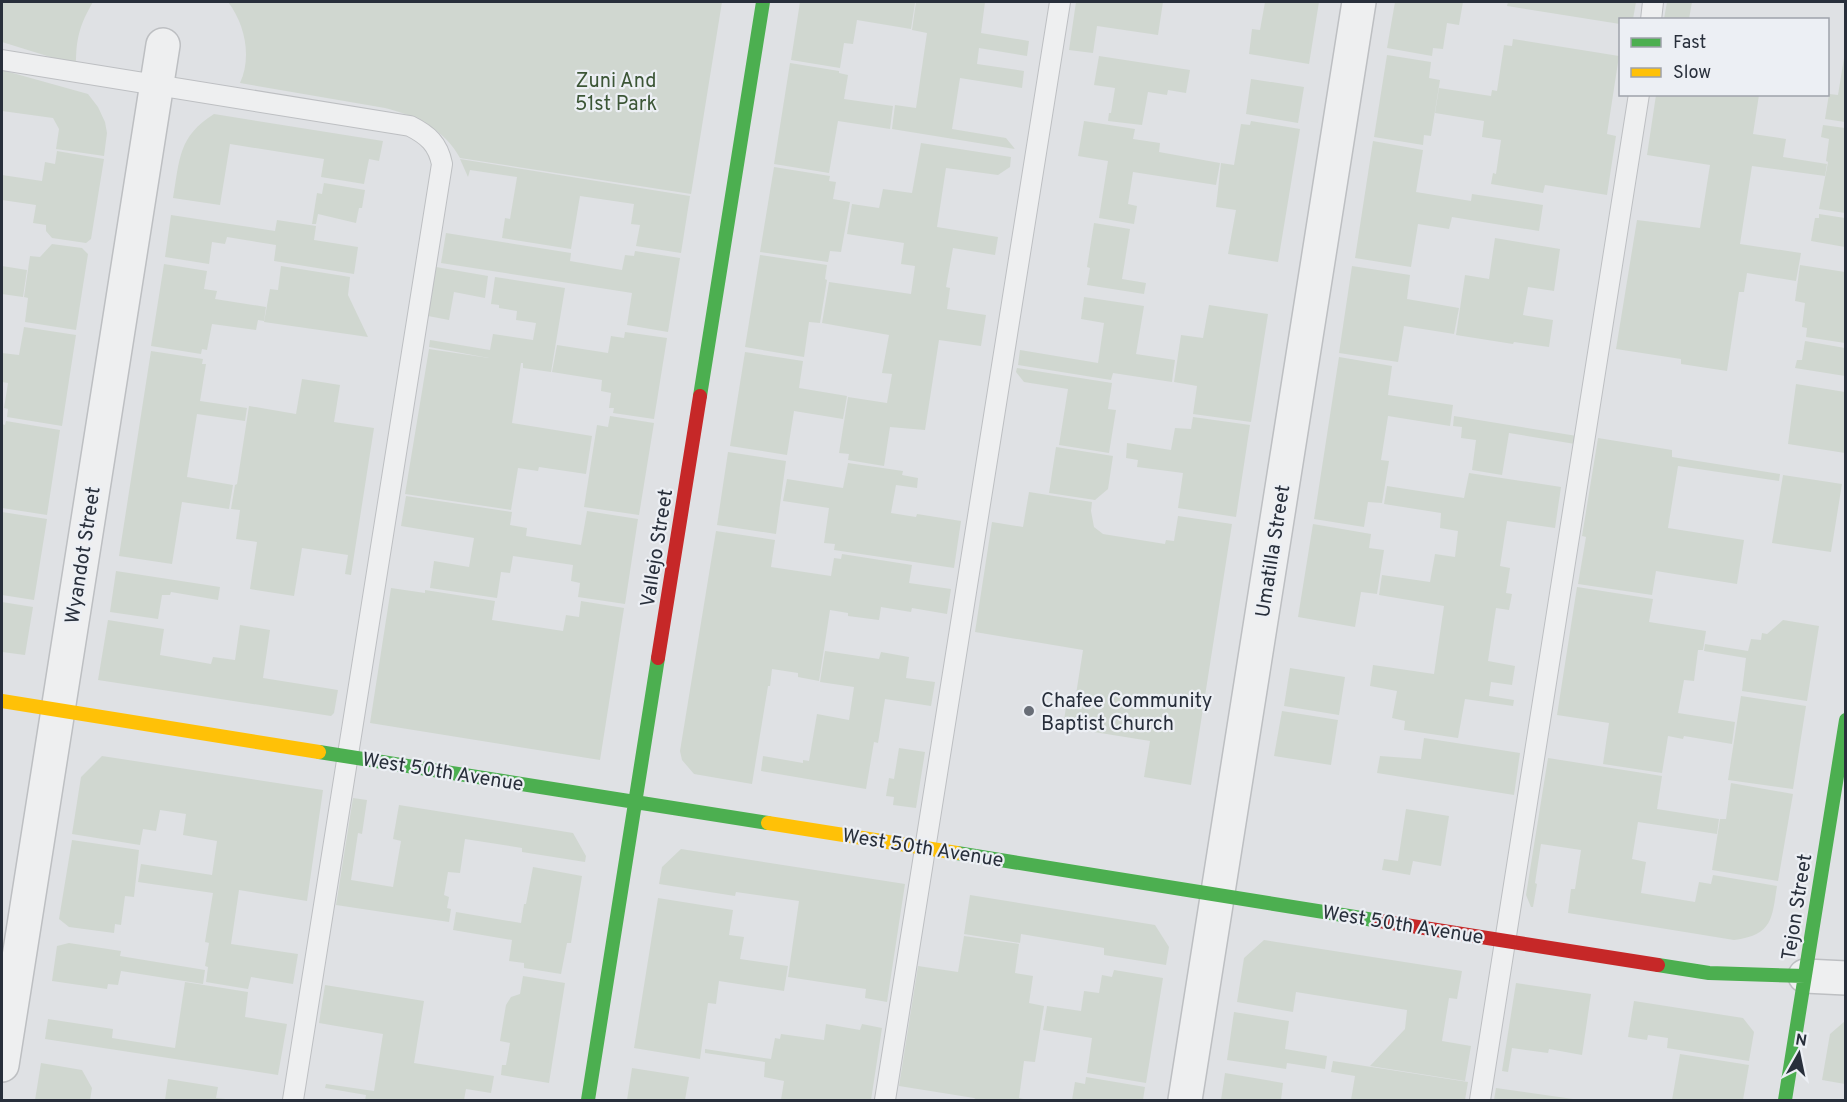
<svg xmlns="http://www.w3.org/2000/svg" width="1847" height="1102" font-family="Overpass,sans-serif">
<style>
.green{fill:#d0d7d0}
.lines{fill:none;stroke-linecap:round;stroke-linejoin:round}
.lane-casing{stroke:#bdbfc2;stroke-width:22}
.street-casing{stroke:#bdbfc2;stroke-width:36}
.lane{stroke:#eeeff0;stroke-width:20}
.street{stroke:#eeeff0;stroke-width:33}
.fast{stroke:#4caf50;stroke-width:14}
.slow{stroke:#ffc107;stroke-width:14}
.jam{stroke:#c62828;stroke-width:14}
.poi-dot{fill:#686d76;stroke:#eceff4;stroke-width:2}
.labels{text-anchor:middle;stroke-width:4.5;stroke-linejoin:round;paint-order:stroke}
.park-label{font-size:20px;fill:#3c5636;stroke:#eceff4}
.street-label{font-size:20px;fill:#282f3b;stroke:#eceff4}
.poi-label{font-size:20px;fill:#282f3b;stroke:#eceff4;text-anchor:start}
</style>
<rect width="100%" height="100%" fill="#dfe1e4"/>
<!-- green -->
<path class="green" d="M2 2H93C80 24 76 38 76 65L2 42Z
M228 2H722L691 194 460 158C444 129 416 116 385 108L240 83C252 57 245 24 228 2Z
M800 2H906L915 3 911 29 857 20 853 44 844 43 840 68 791 60Z
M916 2H985L981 33 1029 41 1027 56 979 48 977 64 1024 71 1022 88 960 78 952 129 1006 138 1015 149 892 129 895 105 916 108 927 33 912 30Z
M1076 2H1163L1158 35 1097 26 1093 53 1069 50Z
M1265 2H1319L1309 64 1249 54 1252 29 1260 30Z
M1395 2H1463L1459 25 1447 23 1443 49 1433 48 1432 56 1387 48Z
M1508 2H1636L1633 19 1620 20V24L1507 6Z
M1667 2H1692L1689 19H1664Z
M1513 39 1619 56 1607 134 1616 136 1607 195 1545 185 1543 193 1491 184 1493 173 1496 174 1501 140 1482 137 1484 121 1435 113 1439 88 1491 96 1492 90 1497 91 1504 45 1512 46Z
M1387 55 1431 62 1429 78 1440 80 1431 136 1424 135 1423 145 1374 137Z
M1099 56 1190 70 1186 93 1168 90 1167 95 1148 92 1142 125 1108 121 1109 113H1111L1115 88 1094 85Z
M1844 58 1846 59 1845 122 1825 119 1829 94 1838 95Z
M790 63 839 71V73L848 75 844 99 893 106 890 129 838 121 829 173 774 164Z
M2 70 88 94 98 107 105 122 107 133 104 156 56 149 59 129 53 118 2 111Z
M1251 79 1304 87 1298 123 1246 114Z
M1656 95H1759L1753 134 1786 139 1783 157 1827 164 1825 176 1752 166 1740 244 1801 253 1796 281 1747 273 1744 292H1739L1727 371 1681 364V359L1616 349 1637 220 1700 228 1710 165 1647 155Z
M214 114 383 141 379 161 369 159 364 184 321 177 324 159 230 144 220 205 173 198C180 158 178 137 214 114Z
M1084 121 1135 129 1133 139 1160 143 1159 152 1220 163 1216 185 1133 172 1128 204 1137 206 1134 224 1099 218 1108 161 1078 156Z
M1251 121 1300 129 1278 262 1228 254 1236 210 1216 207 1221 163 1234 165 1241 124 1250 125Z
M1823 125 1845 128V213L1819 209 1828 162 1826 161 1829 139 1821 137Z
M1373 141 1423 150 1416 192 1471 201 1472 194 1543 205 1539 231 1452 217 1449 229 1418 224 1411 267 1355 258Z
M921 143 1011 157 1010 167 998 175 946 168 937 227 998 237 995 255 953 248 946 287 950 288 947 309 986 315 981 346 939 340 925 430 890 427 884 466 848 460 849 454 839 453 848 397 887 403 892 374 882 373 889 335 822 323 829 282 911 294 915 266 901 264 904 243 847 234 852 204 879 208 883 189 912 193Z
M57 151 104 159 91 239 86 243 52 238 46 231V225L33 223 36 205 2 200V175L42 181 45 162 55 164Z
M460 159 690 196 681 253 636 246 640 225 631 224 634 204 580 196 571 249 502 238 505 218 510 219 517 177 470 170 468 177Z
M774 167 830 176 829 181 836 182 833 199 850 202 841 252 830 251 828 262 760 252Z
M324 183 365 190 362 208H359L356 223 318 214 316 224H312L317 193 322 194Z
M1819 214 1845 218V247L1811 241 1815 218H1819Z
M171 215 275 231 277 220 316 226 314 240 358 247 354 274 274 261 276 245 227 237 225 244 212 242 209 264 165 257Z
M1094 223 1130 229 1122 279 1146 283 1144 294 1087 285 1090 268 1087 267Z
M446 233 571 253 570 261 622 270 625 255 634 256 635 251 680 258 668 332 627 325 632 293 441 263Z
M1495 238 1560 249 1554 291 1528 287 1523 315 1553 320 1549 347 1514 342 1513 344 1456 335 1465 275 1489 279Z
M52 244 82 248 88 254 76 330 25 322 28 298 24 297 30 256 40 257Z
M760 255 827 265 825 279 827 280 820 323 809 322 804 357 745 347Z
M164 264 207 271 204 289 217 291 215 299 266 307 264 321 258 320 256 330 212 324 207 350 202 349 201 354 151 346Z
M1800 265 1845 272V343L1806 337 1807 328 1802 327 1805 303 1795 301Z
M2 266 27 270 23 297 2 294Z
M281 266 350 277 348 295 368 337 264 322 270 289 278 290Z
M1352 266 1410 275 1407 299 1459 308 1454 334 1404 326 1398 362 1339 353Z
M436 267 488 276 485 298 454 292 449 320 428 316Z
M495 277 565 288 551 372 523 368V363H521L512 423 592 436 586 474 539 467 538 471 518 468 511 510 405 494 429 349 489 358 429 347 430 340 490 350 493 334 533 340 536 323 516 320 517 311 499 308V305L491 304Z
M1084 297 1144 306 1136 354 1175 360 1172 382 1113 373 1111 380 1018 365 1020 350 1098 363 1104 323 1081 319Z
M1209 305 1268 314 1251 422 1193 414 1197 386 1174 382 1181 335 1203 338Z
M24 327 76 335 62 426 7 417 8 409 4 408 8 383 2 382V353L19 355Z
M625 332 667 338 654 419 613 413 614 408H609L611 393 601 391 602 380 552 372 557 345 608 353 611 336 624 338Z
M1805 341 1845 348V376L1795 368 1797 360H1802Z
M151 351 203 359 202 364H206L200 401 247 408 245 421 197 414 187 477 233 485 229 509 182 502 172 564 119 556Z
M745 352 803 361 799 388 847 396 843 419 794 411 787 455 730 446Z
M1339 357 1392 366 1388 395 1453 405 1450 426 1388 416 1381 460 1389 461 1382 503 1368 502 1364 527 1314 519Z
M1017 368 1112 383 1108 409 1116 410 1109 453 1059 445 1068 389 1024 382 1016 372Z
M302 379 340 385 334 422 374 428 351 575 345 574 348 555 302 548 294 596 250 589 257 542 236 539 240 510 231 509 235 485 237 484 249 406 296 414Z
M1796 384 1845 392V453L1788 444Z
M610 416 654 423 639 515 584 507 597 425 608 427Z
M1454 416 1577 436 1575 444 1509 433 1502 475 1472 470 1476 440 1461 438 1462 427 1453 426Z
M1193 417 1250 425 1236 517 1178 508 1183 473 1137 467 1138 460 1126 458 1127 443 1171 450 1175 428 1191 429Z
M6 421 60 430 47 515 2 508V424L5 425Z
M1598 438 1672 450V457L1780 474 1779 481 1678 466 1668 528 1744 540 1737 584 1656 571 1652 595 1578 584 1586 537 1582 536Z
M1056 447 1113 456 1108 489 1095 500 1049 493Z
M728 452 786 461 776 534 717 525Z
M848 463 903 471 902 475 918 478 917 488 896 485 891 513 916 517 917 514 961 521 954 568 834 550 835 544 824 543 829 508 783 501 787 479 843 488Z
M1469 473 1561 487 1555 528 1507 521 1500 566 1510 568 1506 593 1512 594 1509 610 1496 608 1488 661 1515 666 1512 685 1491 682 1489 696 1514 700 1513 706 1465 699 1458 738 1404 730 1405 721 1392 718 1397 691 1370 686 1373 665 1434 674 1444 606 1379 595 1382 575 1430 582 1435 554 1455 557 1458 531 1440 528 1441 513 1384 504 1387 486 1464 498Z
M1783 475 1842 484 1831 552 1772 543Z
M1029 492 1092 502 1091 511 1094 527 1103 534 1165 544 1166 540 1174 541 1178 516 1232 524 1191 785 1144 777 1150 741 1063 727 1066 707H1074L1083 650 975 632 992 522 1023 527Z
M406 496 512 512 510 525 527 528 526 536 581 545 587 511 638 519 625 604 578 597 580 583 571 581 573 565 513 556 510 573 501 572 497 598 430 588 434 561 469 567 474 538 401 526Z
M2 512 47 519 34 600 2 595Z
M1313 524 1371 534 1369 548 1384 550 1377 594 1361 592 1355 627 1298 617Z
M716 531 775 540 771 567 831 576 834 558 841 559 842 554 912 565 909 583 951 589 947 614 912 608 911 612 881 607 879 620 848 616V613L830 610 819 681 798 677V673L772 669 770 686H768L752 784 694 774 682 760 680 751Z
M116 571 220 587 218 600 171 592 170 595H162L158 619 110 612Z
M1577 587 1653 599 1649 622 1706 631 1703 650H1698L1694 681 1684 680 1678 713 1735 722 1732 744 1684 736 1683 739 1668 736 1662 773 1603 764 1609 723 1557 715Z
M391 588 425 593V590L495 601 492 620 563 631 566 615 579 617 581 601 624 608 600 760 370 723Z
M2 602 33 607 25 655 2 652Z
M108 620 164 629 160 655 211 664 213 657 235 660 240 625 270 630 263 678 338 690 334 713 331 716 98 680Z
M1783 620 1819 626 1807 701 1742 691 1746 658 1704 651 1705 644 1748 651 1751 639 1761 640 1762 633 1767 634Z
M825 651 879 659 881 652 909 657 906 678 935 682 931 706 885 699 878 743 874 742 866 789 761 771 763 756 803 763V760L809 761 817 714 849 720 854 687 820 682Z
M1290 668 1345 677 1339 715 1284 706Z
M1741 696 1806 706 1793 789 1728 780Z
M1282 711 1338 720 1331 765 1274 756Z
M1424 738 1520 753 1514 795 1377 773 1380 756 1421 759Z
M899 748 925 752 916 808 893 805 894 797 886 796 889 778 894 779Z
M102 756 323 790 307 901 239 890 231 944 298 954 293 984 251 977 248 989 206 982 208 967 205 966 209 943 205 942 213 893 138 882 141 864 212 875 217 841 183 835 186 814 160 810 156 831 143 829 140 845 72 834 81 777Z
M1548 758 1662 776 1657 809 1719 819 1717 834 1638 822 1632 859 1646 862 1641 893 1695 902 1699 882 1711 884 1713 875 1777 886C1772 918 1773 935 1734 940L1568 913 1571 889H1575L1581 850 1541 844 1535 883 1537 884 1533 907H1531L1526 895Z
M1731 783 1793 794 1778 881 1712 870 1720 819H1726Z
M353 798 367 800 362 834 358 833 351 880 393 887 401 841 393 839 399 805 573 833 586 856 585 862 522 852V848L465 839 460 873 448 872 444 895 449 897 447 908 451 909 449 922 336 905Z
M1406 809 1449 816 1441 866 1413 861 1410 875 1382 870 1384 859 1398 861Z
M72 840 139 850 134 897 125 896 121 925 115 924 114 933 69 927 59 919Z
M681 849 905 884 887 1002 865 998 866 989 788 977 799 901 736 892 735 896 659 884 662 867Z
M533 867 582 876 571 943H567L561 974 524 968V963L509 961 512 940 453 930 456 912 521 923 524 904H526Z
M970 895 1155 925 1169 947 1166 965 1104 955V948L1021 934 1020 943 964 934Z
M658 898 733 910 729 935 744 937 740 959 788 966 784 991 719 981 716 1004 708 1003 700 1059 634 1048Z
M964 936 1019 944 1015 973 1033 976 1029 1003 1044 1006 1035 1062 1024 1061 1019 1098 1028 1100H977L974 1098 899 1086 918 966 958 972Z
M1264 940 1462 971 1457 999 1449 998 1442 1041 1471 1046 1465 1081 1370 1066 1405 1029 1407 1010 1296 992 1293 1012 1237 1002 1244 958Z
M69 943 121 951 120 956 205 970 203 984 121 971 118 985 108 984 107 989 52 981 57 946Z
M1114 970 1163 978 1146 1083 1087 1073 1092 1038 1043 1030 1047 1006 1081 1011 1084 991 1099 993 1102 975 1112 977Z
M523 976 565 983 549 1083 501 1075 502 1065H506L510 1043 500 1041 506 1005 511 997 520 994Z
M185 982 248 992 245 1017 287 1024 278 1075 45 1039 48 1019 113 1029 112 1038 175 1048Z
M1516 983 1591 994 1582 1055 1549 1049 1548 1053 1512 1048 1508 1072 1502 1071Z
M325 985 424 1001 414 1063 494 1076 491 1093 466 1089 464 1100H365L366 1095 325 1088 326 1084 374 1091 383 1034 319 1023Z
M1634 1001 1743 1018 1754 1032 1749 1061 1667 1048 1668 1038 1648 1035 1647 1040 1628 1037Z
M1234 1012 1289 1021 1285 1049 1327 1056 1325 1069 1287 1063 1286 1069 1227 1060Z
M1845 1021V1084L1822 1080 1830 1034Z
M826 1024 860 1030 862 1024 882 1028 871 1100H781L784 1081 764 1077 765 1062 705 1053V1049L771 1059 775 1038 780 1039 781 1034 824 1040Z
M1680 1054 1749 1065 1743 1100H1672Z
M1333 1061 1468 1082 1465 1100H1351L1355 1076 1331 1072Z
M41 1063 82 1070 92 1088 90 1100H35Z
M632 1068 689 1077 685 1100H627Z
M1225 1073 1283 1083 1281 1100H1221Z
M1086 1077 1145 1087 1143 1100H1072L1075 1082 1085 1084Z
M168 1079 218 1087 216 1098 235 1100H165Z
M1496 1088 1580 1100H1494Z"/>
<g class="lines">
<!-- lane casing -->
<g class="lane-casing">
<path id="lane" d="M1651 20 1653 2
M2 60 410 126C428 135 438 144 442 164L293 1100
M885 1100 1060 2
M1480 1100 1639 94"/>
</g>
<!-- street casing -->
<g class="street-casing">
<path id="street" d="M1805 976 1846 978
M2 1065 163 45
M1185 1100 1359 2"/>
</g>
<!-- lane -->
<use href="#lane" class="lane"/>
<!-- street -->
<use href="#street" class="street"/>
<!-- fast -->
<path class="fast" d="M700 396 763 2
M319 752 768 823
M957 853 1380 921
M1658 965 1709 973 1805 976
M588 1100 658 658
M1785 1100 1846 720"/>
<!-- slow -->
<path class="slow" d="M2 701 319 752
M768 823 957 853"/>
<!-- jam -->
<path class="jam" d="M658 658 700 396
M1380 921 1658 965"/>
</g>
<!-- markers -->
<circle class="poi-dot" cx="1029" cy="711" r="6"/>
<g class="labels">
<!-- park labels -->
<g class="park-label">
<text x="616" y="87">Zuni And<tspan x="616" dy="23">51st Park</tspan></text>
</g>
<!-- street labels -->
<g class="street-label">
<text transform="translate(656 548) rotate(-81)" y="7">Vallejo Street</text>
<text transform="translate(1272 551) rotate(-81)" y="7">Umatilla Street</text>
<text transform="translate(82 555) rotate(-81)" y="7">Wyandot Street</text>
<text transform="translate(443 771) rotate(9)" y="7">West 50th Avenue</text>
<text transform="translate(923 847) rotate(9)" y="7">West 50th Avenue</text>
<text transform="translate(1796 907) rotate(-81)" y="7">Tejon Street</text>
<text transform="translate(1403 924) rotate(9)" y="7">West 50th Avenue</text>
</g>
<!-- poi labels -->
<g class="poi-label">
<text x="1041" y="707">Chafee Community<tspan x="1041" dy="23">Baptist Church</tspan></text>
</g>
</g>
<!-- border -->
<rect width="1847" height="1102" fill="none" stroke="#282f3b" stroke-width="6"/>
<!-- legend -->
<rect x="1619" y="18" width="210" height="78" fill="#eceff4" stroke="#9ea2aa" stroke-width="1.5"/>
<rect x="1631" y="38" width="30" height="9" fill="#4caf50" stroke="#9ea2aa" stroke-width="1.5"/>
<text x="1673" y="48" font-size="18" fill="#282f3b">Fast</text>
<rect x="1631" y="68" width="30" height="9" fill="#ffc107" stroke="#9ea2aa" stroke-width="1.5"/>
<text x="1673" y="78" font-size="18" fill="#282f3b">Slow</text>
<!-- north arrow -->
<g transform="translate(1799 1054) rotate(9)" stroke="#eceff4" stroke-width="4.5" paint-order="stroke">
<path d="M0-4.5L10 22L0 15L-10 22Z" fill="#282f3b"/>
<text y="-9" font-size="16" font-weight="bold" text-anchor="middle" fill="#282f3b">N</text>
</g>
</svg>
